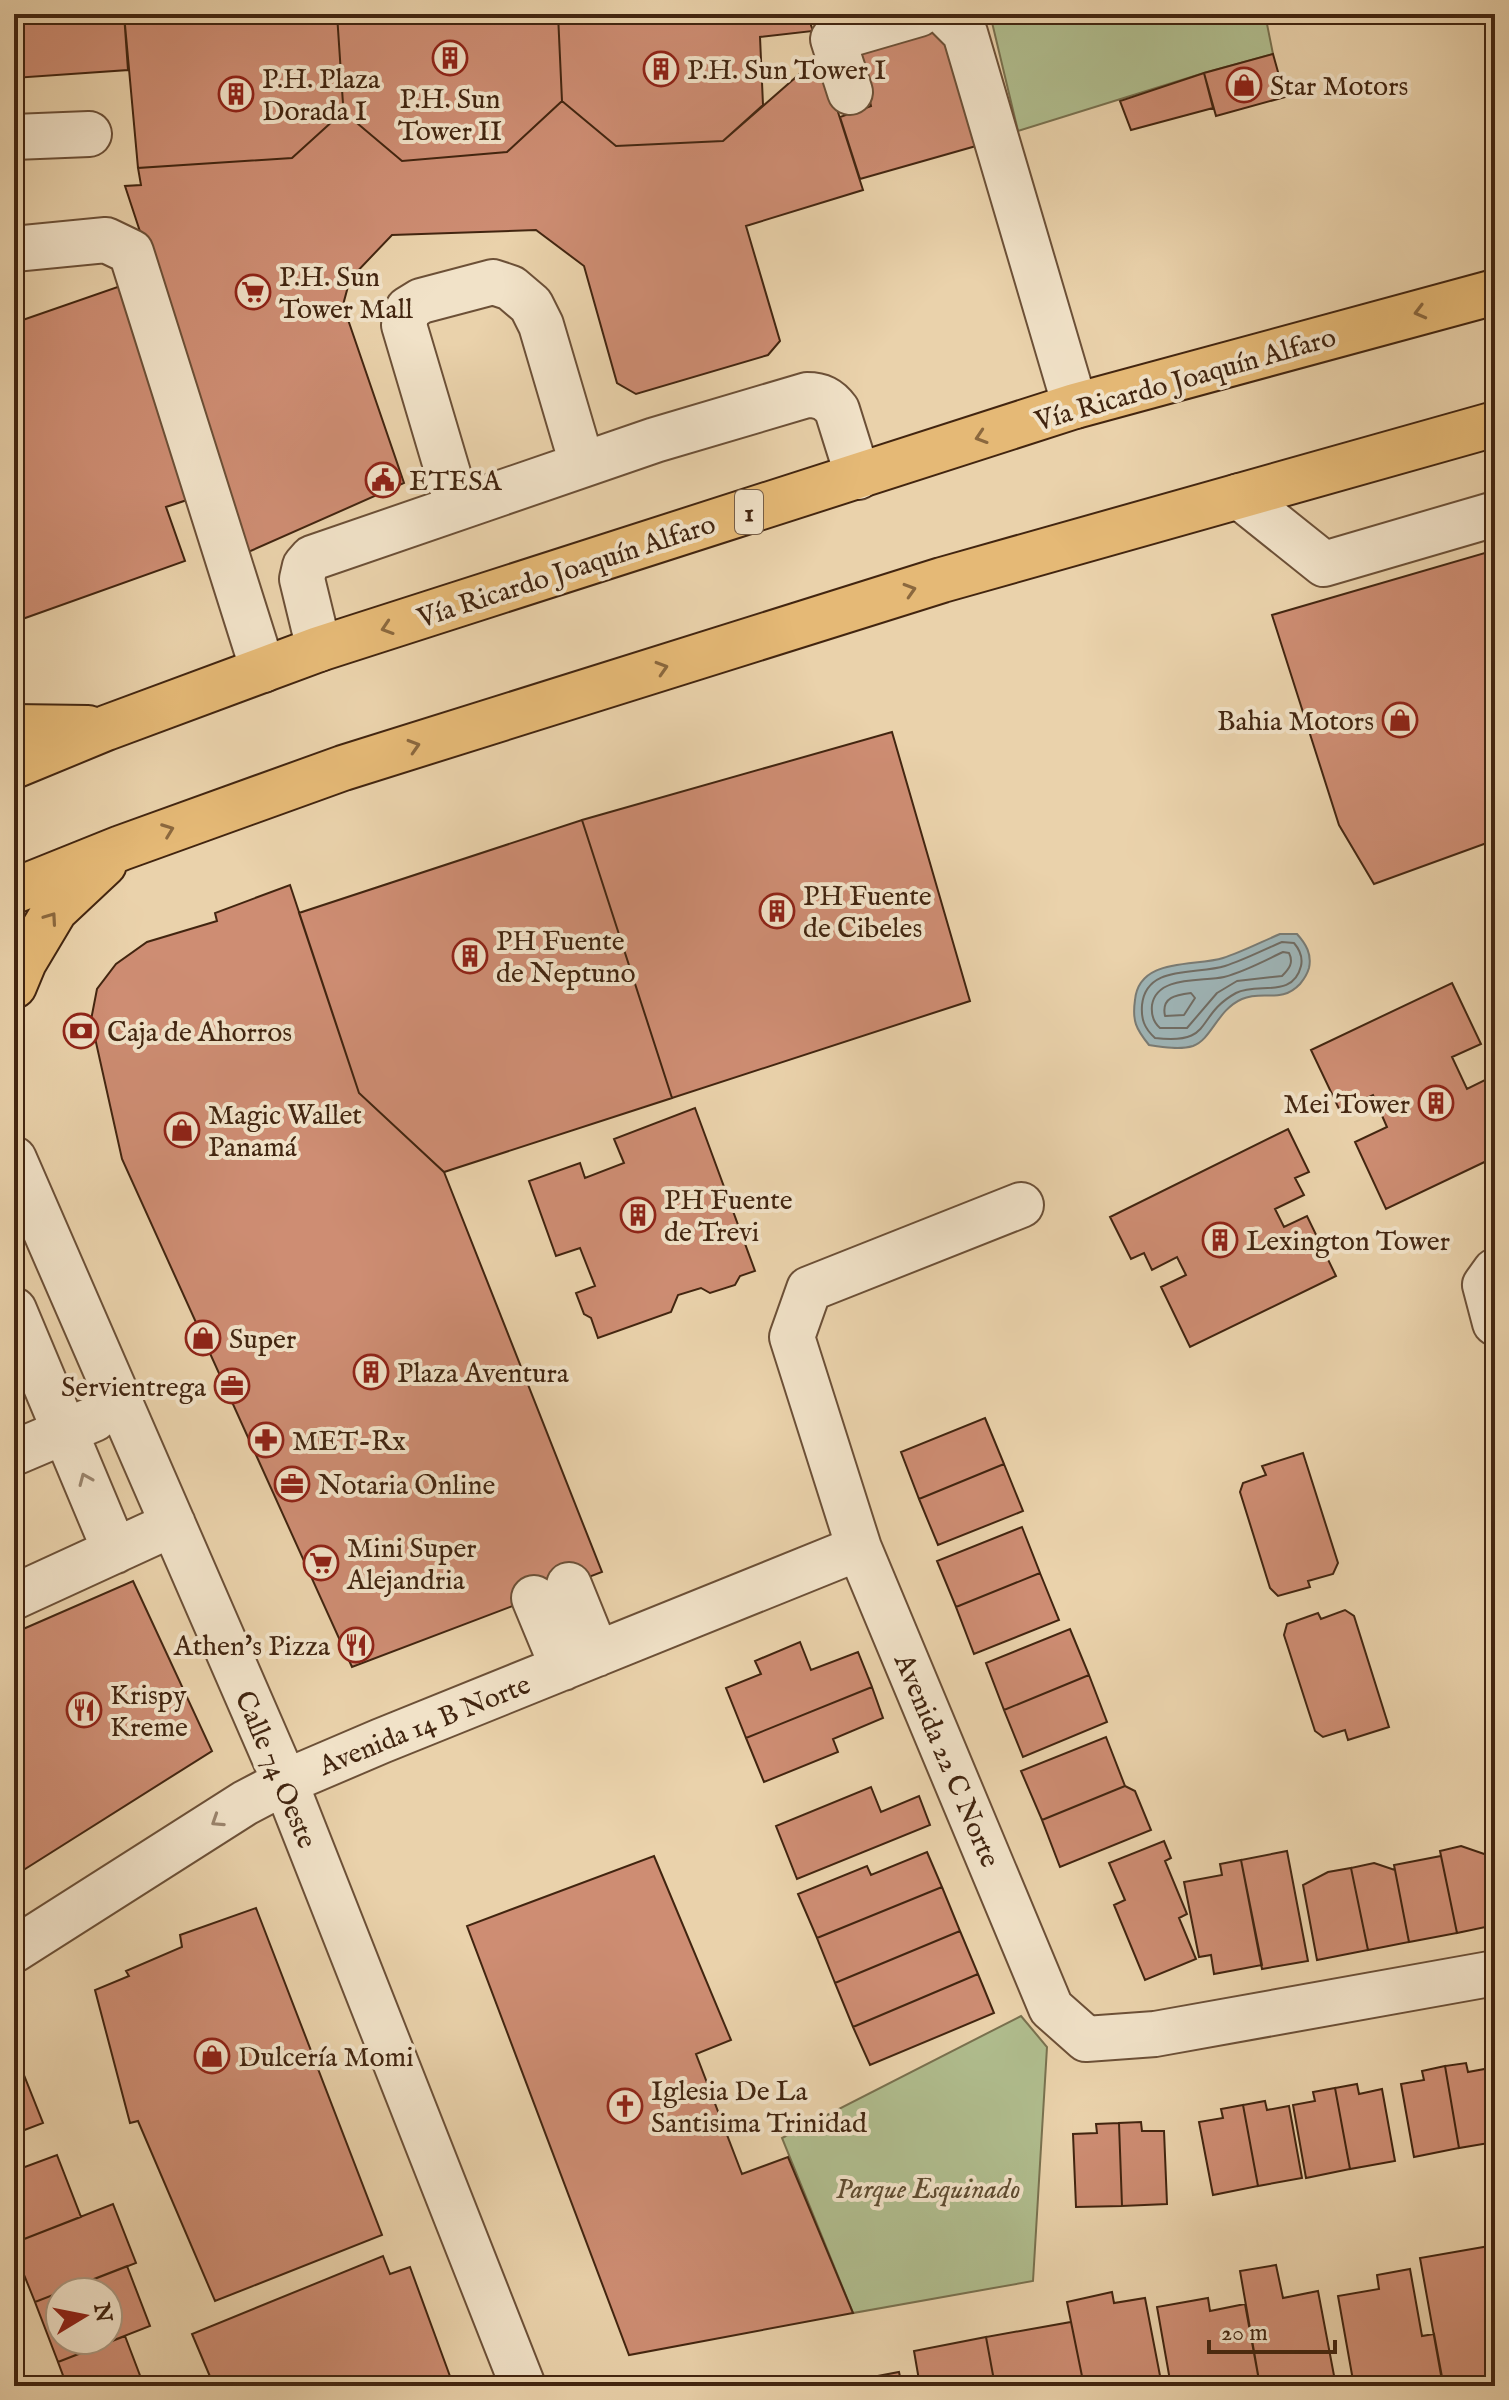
<svg xmlns="http://www.w3.org/2000/svg" width="1509" height="2400" font-family="'IM FELL English',serif">
<style>
.green{fill:#b0bd8e;stroke:#79714f;stroke-width:2}
.water{fill:#9eb4b6;stroke:#797b74;stroke-width:2}
.lines{fill:none;stroke-linecap:round;stroke-linejoin:round}
.shore{stroke:#706c63;stroke-width:2}
.building{fill:#ce8d73;stroke:#422510;stroke-width:2;fill-rule:evenodd}
.minor-casing{stroke:#6c5037;stroke-width:48}
.major-casing{stroke:#422510;stroke-width:48}
.minor{stroke:#f1e2c8;stroke-width:44}
.major{stroke:#e5b976;stroke-width:44}
.oneway{stroke:#8b683e}
.oneway2{stroke:#9a846c}
.labels{text-anchor:middle;stroke-width:8;stroke-linejoin:round;paint-order:stroke}
.shield{fill:#f1e2c8;stroke:#765e47;stroke-width:2}
.shield-label{font-size:26px;font-weight:bold;fill:#422510}
.poi-label{font-size:28px;fill:#422510;stroke:#f1e2c8;text-anchor:start}
.street-label{font-size:28px;fill:#422510;stroke:#f1e2c8}
.park-label{font-size:28px;font-style:italic;fill:#5e4b30;stroke:#f1e2c8}
</style>
<rect width="100%" height="100%" fill="#ead2ab"/>
<filter id="stains"><feTurbulence type="fractalNoise" baseFrequency=".0025" numOctaves="4"/><feColorMatrix values="0 0 0 0 .2 0 0 0 0 .09 0 0 0 0 .02 0 0 0 .5 -.17"/></filter>
<radialGradient id="worn" r=".72"><stop offset=".6" stop-color="#630" stop-opacity="0"/><stop offset="1" stop-color="#630" stop-opacity=".3"/></radialGradient>
<!-- green -->
<path class="green" d="M990 14H1265L1273 54 1204 73 1018 131Z
M1021 2016 1047 2047 1033 2281 853 2313 782 2138Z"/>
<!-- water -->
<path class="water" d="M1280 934H1297C1306 944 1312 954 1309 968 1307 975 1305 978 1300 984 1281 1004 1264 990 1242 999 1217 1010 1212 1039 1193 1046 1180 1050 1162 1047 1149 1045 1136 1029 1132 1021 1135 1000 1139 957 1195 967 1223 958 1242 952 1261 942 1280 934Z"/>
<g class="lines">
<!-- shore -->
<path class="shore" d="M1282 942 1294 943C1300 950 1303 957 1301 966 1293 999 1258 982 1236 993 1194 1016 1215 1045 1155 1038 1144 1028 1141 1019 1142 1005 1146 964 1197 975 1225 966 1244 960 1263 950 1282 942Z
M1283 952 1289 953C1294 963 1289 969 1282 976L1237 981 1217 993 1187 1028H1160C1153 1022 1151 1015 1152 1005 1157 975 1202 982 1224 977 1244 972 1264 961 1283 952Z
M1191 993 1195 998 1184 1015 1165 1016C1161 997 1176 995 1191 993Z"/>
</g>
<!-- building -->
<path class="building" d="M14 14H124L128 70 14 78Z
M124 14H337L344 119H335L292 158 138 168Z
M337 14H558L562 101 507 152 402 161 351 118 344 119Z
M558 14H807L813 31 760 37 763 105 723 141 616 146 562 101Z
M945 27 976 146 860 179 840 117 871 106 859 50Z
M1273 54 1285 97 1216 116 1204 73Z
M820 56 863 190 746 226 780 341 768 355 636 394 617 383 584 266 536 230 392 235 350 279 343 305 404 483 246 553 125 186 141 185 138 168 292 158 335 119 351 118 402 161 507 152 562 101 616 146 723 141Z
M1204 73 1213 108 1131 130 1120 101Z
M132 282 193 498 166 507 185 561 14 622V323Z
M1495 550V840L1374 884 1339 825 1272 615Z
M892 732 970 1001 672 1098 582 820Z
M582 820 672 1098 444 1172 359 1093 299 913Z
M290 885 359 1093 444 1172 602 1572 352 1667 122 1159 91 1020 97 989 116 964 147 942 217 921 215 913Z
M1452 983 1481 1044 1452 1057 1467 1089 1495 1075V1157L1386 1209 1355 1142 1387 1127 1373 1095 1340 1111 1311 1050Z
M695 1108 755 1271 740 1276 735 1285 710 1293 701 1288 678 1295 671 1312 598 1338 591 1318 584 1314 576 1293 595 1286 580 1248 556 1256 529 1181 580 1163 585 1178 624 1163 614 1139Z
M1288 1129 1309 1172 1295 1178 1304 1195 1275 1209 1284 1227 1307 1216 1336 1276 1190 1347 1161 1287 1186 1275 1177 1257 1152 1270 1144 1253 1131 1259 1110 1217Z
M985 1418 1004 1464 919 1499 901 1452Z
M1303 1453 1338 1563 1333 1574 1308 1581 1310 1587 1278 1596 1270 1588 1240 1492 1243 1483 1266 1475 1262 1466Z
M1004 1464 1023 1511 938 1545 919 1499Z
M1022 1527 1040 1573 956 1607 937 1561Z
M1040 1573 1059 1620 974 1654 956 1607Z
M133 1581 212 1751 14 1876V1633Z
M1345 1610 1354 1616 1389 1727 1348 1740 1345 1730 1323 1737 1315 1731 1284 1635 1287 1624 1318 1613 1321 1619Z
M1070 1629 1089 1675 1004 1710 986 1663Z
M800 1642 811 1670 858 1652 872 1687 746 1738 726 1688 761 1674 755 1661Z
M1089 1675 1107 1722 1023 1757 1004 1710Z
M872 1687 883 1718 833 1739 838 1752 764 1782 746 1738Z
M1106 1737 1125 1786 1042 1820 1021 1771Z
M1125 1786 1135 1791 1151 1830 1060 1867 1042 1820Z
M871 1787 881 1812 919 1796 930 1825 797 1879 776 1826Z
M1164 1841 1171 1858 1165 1861 1187 1914 1179 1918 1196 1959 1145 1980 1114 1905 1125 1900 1109 1863Z
M1461 1846 1493 1857 1495 1925 1457 1933 1440 1851Z
M1287 1851 1308 1961 1262 1969 1241 1860Z
M927 1852 942 1887 817 1938 798 1894 867 1866 871 1875Z
M654 1856 731 2040 696 2054 742 2174 788 2157 853 2313 629 2355 467 1926Z
M1441 1856 1457 1933 1409 1942 1394 1865Z
M1241 1860 1262 1965 1214 1974 1211 1955 1199 1957 1184 1882 1222 1875 1220 1864Z
M1374 1863 1395 1870 1409 1942 1368 1950 1351 1868Z
M1351 1868 1368 1950 1317 1960 1303 1885 1328 1872Z
M942 1887 960 1931 835 1983 817 1938Z
M256 1908 382 2235 215 2301 138 2121 130 2123 95 1990 129 1976 126 1971 182 1947 180 1935Z
M960 1931 978 1974 853 2027 835 1983Z
M978 1974 994 2013 870 2065 853 2027Z
M14 2050 43 2123 14 2134Z
M1466 2063 1468 2072 1490 2068 1495 2094V2142L1459 2148 1445 2066Z
M1445 2066 1459 2148 1414 2157 1401 2084 1424 2080 1422 2071Z
M1357 2084 1359 2094 1382 2089 1395 2161 1350 2169 1335 2088Z
M1335 2088 1350 2169 1306 2178 1293 2105 1315 2101 1313 2092Z
M1265 2101 1267 2110 1289 2106 1302 2178 1258 2186 1243 2105Z
M1243 2105 1258 2186 1213 2195 1199 2122 1223 2118 1221 2109Z
M1141 2122 1142 2131H1164L1167 2204 1122 2206 1119 2123Z
M1119 2123 1122 2206 1076 2207 1073 2134 1097 2133 1096 2124Z
M57 2155 81 2217 14 2243V2171Z
M113 2204 136 2263 35 2302 14 2250V2243Z
M1495 2245V2386H1443L1420 2258Z
M383 2256 390 2274 410 2267 451 2379 420 2386H214L192 2334Z
M1276 2265 1283 2298 1318 2291 1336 2386H1260L1240 2271Z
M127 2266 150 2326 58 2362 35 2302ZM60 2292H108V2340H60Z
M1410 2269 1422 2336 1434 2334 1442 2377 1388 2386H1354L1338 2296 1379 2289 1377 2275Z
M1112 2292 1114 2303 1145 2298 1162 2386H1084L1067 2302Z
M1208 2298 1210 2311 1245 2304 1260 2386H1171L1157 2307Z
M1071 2322 1084 2386H995L986 2337Z
M125 2336 144 2386H67L58 2362Z
M986 2337 995 2386H920L914 2351Z
M899 2372 902 2386H825Z"/>
<g class="lines">
<!-- minor casing -->
<g class="minor-casing">
<path id="minor" d="M946 14 965 33 1075 406
M850 92 833 39 919 14
M14 137 89 134
M14 249 106 240 131 252 263 670
M1239 496 1324 564 1495 514
M458 507 404 325 408 309 421 301 493 282 511 288 531 305 541 325 582 464
M319 649 302 579 305 566 312 558 655 440 807 395C821 395 829 399 837 410L858 477
M14 1159 285 1782 523 2386
M1021 1205 809 1289 792 1337 859 1548 1051 2008 1086 2039 1155 2034 1495 1973
M1495 1271 1485 1285 1495 1323
M14 1310 115 1551
M14 1453 94 1419
M569 1585 597 1654
M14 1597 173 1524
M534 1598 563 1668
M14 1950 245 1803 285 1782 381 1741 859 1548"/>
</g>
<!-- major casing -->
<g class="major-casing">
<path id="major" d="M14 727 88 728
M14 766 106 728 319 649 1075 406 1495 292
M14 891 121 848 343 768 942 580 1495 424
M14 986 24 962 55 910 104 864"/>
</g>
<!-- minor -->
<use href="#minor" class="minor"/>
<!-- major -->
<use href="#major" class="major"/>
</g>
<!-- one-way arrows -->
<defs><path id="oneway-chevron" d="M-2-3.5L2.5 0L-2 3.5" fill="none" stroke-width="1.6" stroke-linecap="round" stroke-linejoin="round" transform="scale(2)"/></defs>
<g class="oneway">
<use href="#oneway-chevron" transform="translate(1420 312) rotate(165)"/>
<use href="#oneway-chevron" transform="translate(981 437) rotate(162)"/>
<use href="#oneway-chevron" transform="translate(910 590) rotate(-17)"/>
<use href="#oneway-chevron" transform="translate(387 628) rotate(162)"/>
<use href="#oneway-chevron" transform="translate(662 668) rotate(-17)"/>
<use href="#oneway-chevron" transform="translate(414 746) rotate(-17)"/>
<use href="#oneway-chevron" transform="translate(168 830) rotate(-21)"/>
<use href="#oneway-chevron" transform="translate(51 918) rotate(-55)"/>
</g>
<g class="oneway2">
<use href="#oneway-chevron" transform="translate(85 1479) rotate(-113)"/>
<use href="#oneway-chevron" transform="translate(217 1821) rotate(147)"/>
</g>
<!-- icons -->
<defs>
<g id="building-ring" transform="scale(1.8)"><circle r="9.5" fill="#f1e2c8" stroke="#8f2418" stroke-width="1.5"/><path d="M-4-6H4V6H1V3H-1V6H-4ZM-2.5-4.3h1.7v1.8h-1.7ZM.8-4.3h1.7v1.8H.8ZM-2.5-1h1.7V.8h-1.7ZM.8-1h1.7V.8H.8Z" fill="#8f2418"/></g>
<g id="shop-ring" transform="scale(1.8)"><circle r="9.5" fill="#f1e2c8" stroke="#8f2418" stroke-width="1.5"/><path d="M-5-2.5h2.3a2.7 3.5 0 0 1 5.4 0H5L5.5 6h-11ZM-1.5-2.5h3a1.5 2.3 0 0 0-3 0Z" fill="#8f2418"/></g>
<g id="supermarket-ring" transform="scale(1.8)"><circle r="9.5" fill="#f1e2c8" stroke="#8f2418" stroke-width="1.5"/><path d="M-6-5.5h2.5l.6 2H6L4.5 2H-2.5L-4.4-4H-6ZM-1.5 3.2a1.3 1.3 0 1 0 .1 0ZM3 3.2a1.3 1.3 0 1 0 .1 0Z" fill="#8f2418"/></g>
<g id="civic-ring" transform="scale(1.8)"><circle r="9.5" fill="#f1e2c8" stroke="#8f2418" stroke-width="1.5"/><path d="M-.6-6.5H3V-4.5H.6V-3L4-1V1h2V6H-6V1h2V-1L-.6-3ZM-1.2 2.5V6h2.4V2.5Z" fill="#8f2418"/></g>
<g id="bank-ring" transform="scale(1.8)"><circle r="9.5" fill="#f1e2c8" stroke="#8f2418" stroke-width="1.5"/><path d="M-6-4H6V4H-6ZM0-2.3a2.3 2.3 0 1 0 0 4.6a2.3 2.3 0 1 0 0-4.6Z" fill="#8f2418"/></g>
<g id="office-ring" transform="scale(1.8)"><circle r="9.5" fill="#f1e2c8" stroke="#8f2418" stroke-width="1.5"/><path d="M-6-3h4V-5.5h4V-3h4V5H-6ZM-1-4.5V-3h2v-1.5ZM-6 0V1H6V0Z" fill="#8f2418"/></g>
<g id="pharmacy-ring" transform="scale(1.8)"><circle r="9.5" fill="#f1e2c8" stroke="#8f2418" stroke-width="1.5"/><path d="M-2-6h4v4h4v4h-4v4h-4v-4h-4v-4h4Z" fill="#8f2418"/></g>
<g id="restaurant-ring" transform="scale(1.8)"><circle r="9.5" fill="#f1e2c8" stroke="#8f2418" stroke-width="1.5"/><path d="M-5-6h1v4h1v-4h1v4h1v-4h1v5L-1.5 .5V6h-2V.5L-5-1ZM5-6V6H3V1.5H1.5Q1.5-4 5-6Z" fill="#8f2418"/></g>
<g id="church-ring" transform="scale(1.8)"><circle r="9.5" fill="#f1e2c8" stroke="#8f2418" stroke-width="1.5"/><path d="M-1.2-6h2.4v3.5h3.3v2.4h-3.3V6h-2.4V-.1h-3.3v-2.4h3.3Z" fill="#8f2418"/></g>
</defs>
<g fill-rule="evenodd">
<use href="#building-ring" x="450" y="58"/>
<use href="#building-ring" x="661" y="69"/>
<use href="#shop-ring" x="1244" y="85"/>
<use href="#building-ring" x="236" y="94"/>
<use href="#supermarket-ring" x="253" y="292"/>
<use href="#civic-ring" x="383" y="480"/>
<use href="#shop-ring" x="1400" y="720"/>
<use href="#building-ring" x="777" y="911"/>
<use href="#building-ring" x="470" y="956"/>
<use href="#bank-ring" x="81" y="1031"/>
<use href="#building-ring" x="1436" y="1103"/>
<use href="#shop-ring" x="182" y="1130"/>
<use href="#building-ring" x="638" y="1215"/>
<use href="#building-ring" x="1220" y="1240"/>
<use href="#shop-ring" x="203" y="1338"/>
<use href="#building-ring" x="371" y="1372"/>
<use href="#office-ring" x="232" y="1386"/>
<use href="#pharmacy-ring" x="266" y="1440"/>
<use href="#office-ring" x="292" y="1484"/>
<use href="#supermarket-ring" x="321" y="1563"/>
<use href="#restaurant-ring" x="356" y="1645"/>
<use href="#restaurant-ring" x="84" y="1710"/>
<use href="#shop-ring" x="212" y="2056"/>
<use href="#church-ring" x="625" y="2106"/>
</g>
<g class="labels">
<!-- shield labels -->
<rect class="shield" x="735" y="490" width="28" height="44" rx="6"/>
<g class="shield-label">
<text x="749" y="521">1</text>
</g>
<!-- poi labels -->
<g class="poi-label">
<text x="687" y="79">P.H. Sun Tower I</text>
<text x="262" y="88">P.H. Plaza<tspan x="262" dy="32">Dorada I</tspan></text>
<text x="1270" y="95">Star Motors</text>
<text x="450" y="108" text-anchor="middle">P.H. Sun<tspan x="450" dy="32">Tower II</tspan></text>
<text x="279" y="286">P.H. Sun<tspan x="279" dy="32">Tower Mall</tspan></text>
<text x="409" y="490">ETESA</text>
<text x="1374" y="730" text-anchor="end">Bahia Motors</text>
<text x="803" y="905">PH Fuente<tspan x="803" dy="32">de Cibeles</tspan></text>
<text x="496" y="950">PH Fuente<tspan x="496" dy="32">de Neptuno</tspan></text>
<text x="107" y="1041">Caja de Ahorros</text>
<text x="1410" y="1113" text-anchor="end">Mei Tower</text>
<text x="208" y="1124">Magic Wallet<tspan x="208" dy="32">Panamá</tspan></text>
<text x="664" y="1209">PH Fuente<tspan x="664" dy="32">de Trevi</tspan></text>
<text x="1246" y="1250">Lexington Tower</text>
<text x="229" y="1348">Super</text>
<text x="397" y="1382">Plaza Aventura</text>
<text x="206" y="1396" text-anchor="end">Servientrega</text>
<text x="292" y="1450">MET-Rx</text>
<text x="318" y="1494">Notaria Online</text>
<text x="347" y="1557">Mini Super<tspan x="347" dy="32">Alejandria</tspan></text>
<text x="330" y="1655" text-anchor="end">Athen's Pizza</text>
<text x="110" y="1704">Krispy<tspan x="110" dy="32">Kreme</tspan></text>
<text x="238" y="2066">Dulcería Momi</text>
<text x="651" y="2100">Iglesia De La<tspan x="651" dy="32">Santisima Trinidad</tspan></text>
</g>
<!-- street labels -->
<g class="street-label">
<text transform="translate(1185 378) rotate(-16)" y="10">Vía Ricardo Joaquín Alfaro</text>
<text transform="translate(566 570) rotate(-18)" y="10">Vía Ricardo Joaquín Alfaro</text>
<text transform="translate(424 1724) rotate(-22)" y="10">Avenida 14 B Norte</text>
<text transform="translate(948 1760) rotate(67)" y="10">Avenida 22 C Norte</text>
<text transform="translate(277 1769) rotate(67)" y="10">Calle 74 Oeste</text>
</g>
<!-- park labels -->
<g class="park-label">
<text x="928" y="2198">Parque Esquinado</text>
</g>
</g>
<!-- margin -->
<rect width="1509" height="2400" fill="none" stroke="#ead2ab" stroke-width="48"/>
<rect x="16" y="16" width="1477" height="2368" fill="none" stroke="#422510" stroke-width="4"/>
<rect x="24" y="24" width="1461" height="2352" fill="none" stroke="#422510" stroke-width="2"/>
<!-- north arrow -->
<g transform="translate(84 2316) rotate(80)"><circle r="38" fill="#f1e2c8" stroke="#ab967e" stroke-width="2"/>
<path d="M0-6L14 30L0 20L-14 30Z" fill="#8f2418"/>
<text y="-12" font-size="22" font-weight="bold" text-anchor="middle" fill="#422510">N</text>
</g>
<!-- scale -->
<path d="M1209 2340v12h126v-12" fill="none" stroke="#422510" stroke-width="4"/>
<text x="1221" y="2340" font-size="24" fill="#422510" stroke="#f1e2c8" stroke-width="6" paint-order="stroke">20 m</text>
<rect width="100%" height="100%" filter="url(#stains)"/>
<rect width="100%" height="100%" fill="url(#worn)"/>
</svg>
